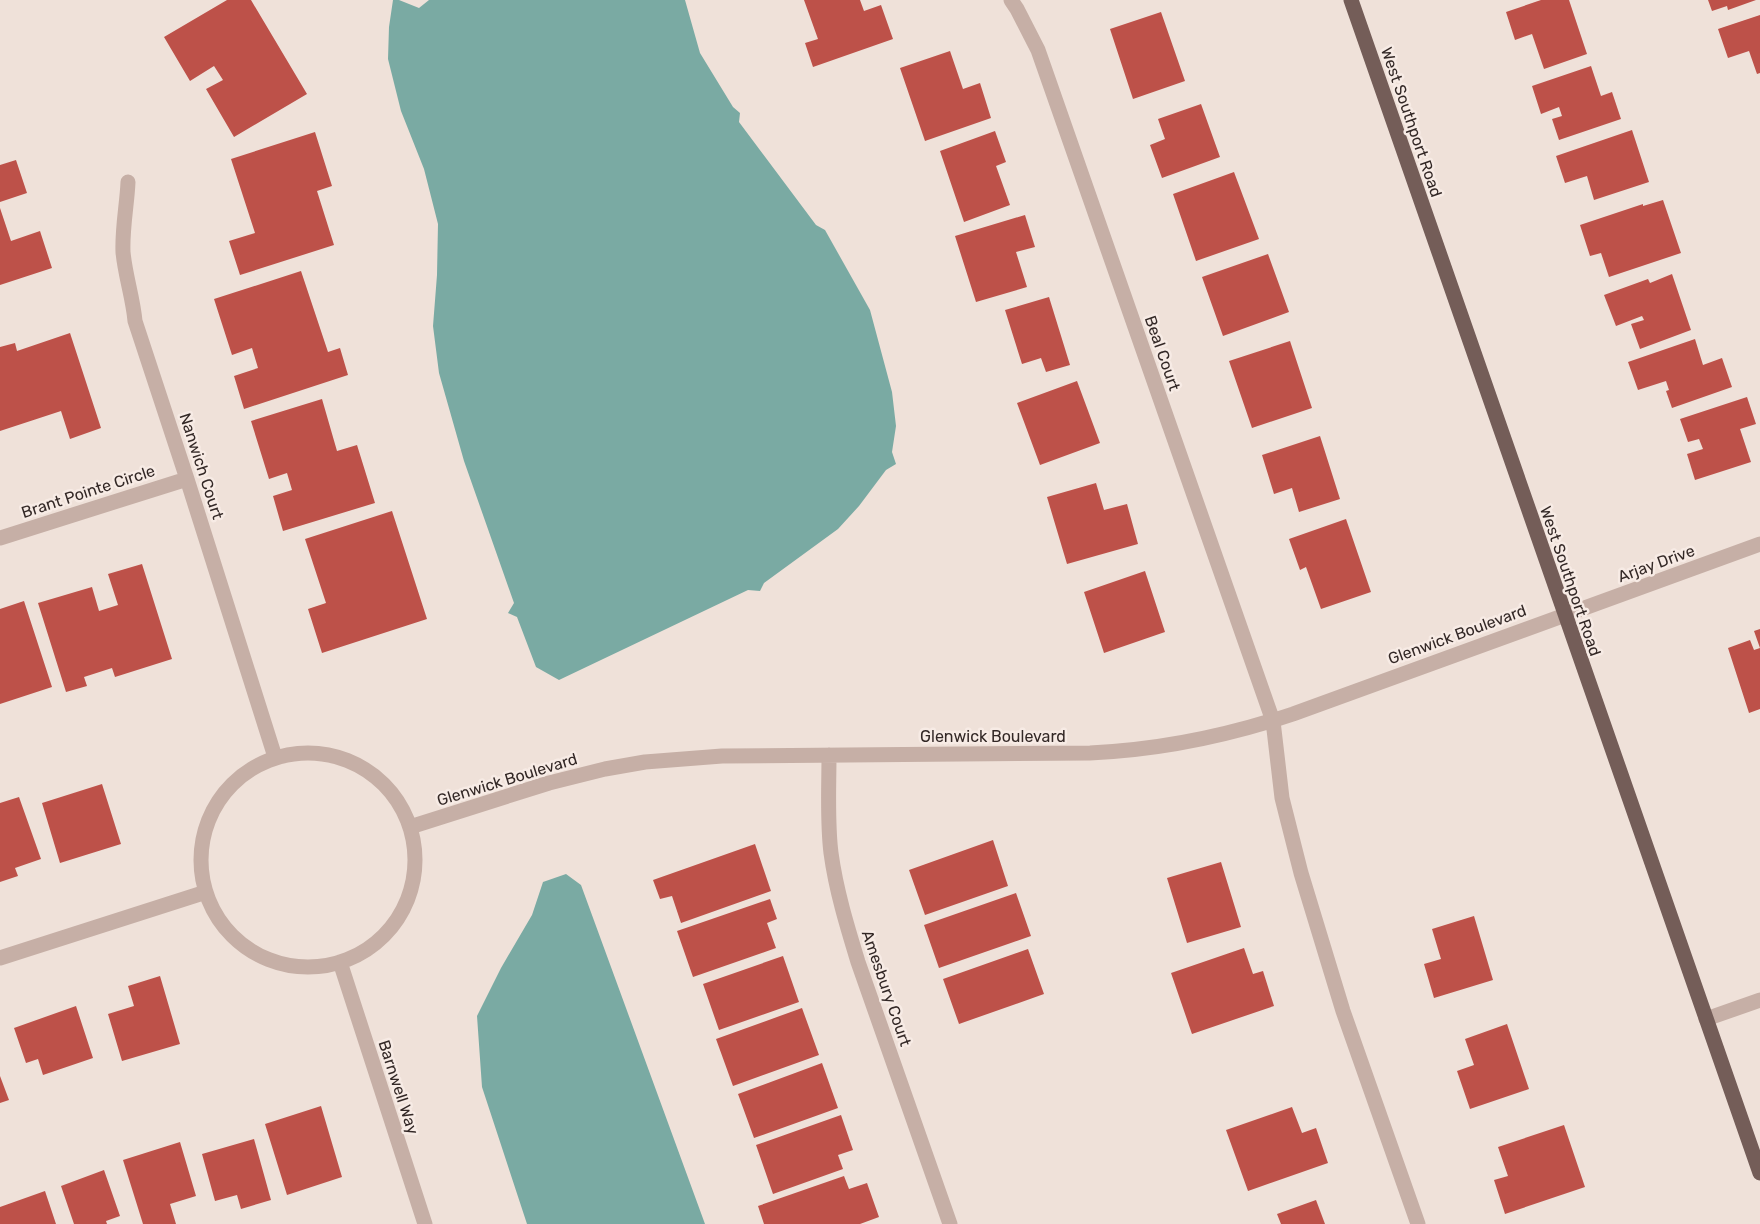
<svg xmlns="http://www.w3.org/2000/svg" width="1760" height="1224" font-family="Rubik,sans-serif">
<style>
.water{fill:#7aaaa3}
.building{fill:#bd5149}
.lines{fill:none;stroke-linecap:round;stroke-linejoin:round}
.minor{stroke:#c6afa6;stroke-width:15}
.major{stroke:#745d58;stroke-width:15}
.labels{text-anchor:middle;stroke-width:5;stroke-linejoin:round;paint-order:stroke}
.street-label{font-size:16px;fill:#332826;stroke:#f7ebe5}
</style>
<rect width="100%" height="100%" fill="#efe1d9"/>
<!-- water -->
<path class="water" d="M393 0H399L419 8 429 0H685L700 53 733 107 740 113 739 122 816 225 825 230 870 310 892 392 896 426 892 452 896 464 886 470 859 506 838 529 764 583 760 591 748 590 559 680 536 667 517 617 508 613 514 603 464 461 439 373 433 326 437 275 438 224 424 169 401 111 388 59 389 27Z
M566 874 581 885 705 1224H527L482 1087 477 1016 501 968 532 915 543 882Z"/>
<!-- building -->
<path class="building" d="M227 0H251L307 94 234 137 206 89 223 80 214 66 190 81 164 37Z
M804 0H860L864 11 881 5 893 39 813 67 805 43 818 39Z
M1541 0H1569L1587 54 1544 69 1532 34 1515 40 1506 12Z
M1708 0H1756L1728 10 1727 6 1712 11Z
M1161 12 1185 81 1133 99 1110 29Z
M1760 15V73L1757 74 1749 51 1728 58 1718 29Z
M950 51 963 89 980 83 991 118 925 141 900 68Z
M1591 66 1601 96 1612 92 1621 119 1559 140 1552 119 1562 116 1559 107 1541 114 1532 86Z
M1201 104 1220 157 1162 178 1150 145 1165 139 1158 119Z
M1632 130 1649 182 1594 200 1587 176 1565 183 1556 156Z
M995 131 1006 162 996 166 1010 205 964 222 940 151Z
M315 132 332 186 317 191 334 245 240 275 229 241 255 233 231 159Z
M16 160 27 193 0 202V165Z
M1234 172 1259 239 1196 261 1173 194Z
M1663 200 1681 253 1609 277 1601 253 1590 256 1580 225 1643 204V206Z
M0 208 11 241 40 231 52 268 0 285Z
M1025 215 1035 247 1016 252 1027 287 976 302 955 236Z
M1268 254 1289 312 1223 336 1202 277Z
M301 271 328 352 340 348 348 375 244 409 234 376 258 368 252 348 232 355 214 299Z
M1672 274 1691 330 1640 349 1631 324 1644 320 1642 316 1616 326 1604 295 1648 279 1650 283Z
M1049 297 1070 365 1046 372 1041 358 1022 364 1005 310Z
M70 333 101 428 70 439 61 411 0 431V347L15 343 17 351Z
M1695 339 1703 365 1722 358 1732 387 1672 408 1666 391 1669 390 1666 381 1638 390 1628 362Z
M1290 341 1312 408 1252 428 1229 361Z
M1077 381 1100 443 1040 465 1017 403Z
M1747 397 1756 424 1740 429 1751 462 1695 480 1687 454 1703 449 1699 439 1688 442 1680 419Z
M322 399 337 451 357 445 375 503 283 531 273 496 292 490 287 473 269 479 251 421Z
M1320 436 1340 499 1299 512 1292 488 1274 494 1262 455Z
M1096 483 1104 510 1127 504 1138 544 1067 564 1047 497Z
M392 511 427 619 322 653 308 609 326 603 305 539Z
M1346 519 1371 592 1321 609 1306 567 1300 570 1289 539Z
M142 564 172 659 115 677 112 668 84 677 87 686 66 692 38 603 92 587 99 611 118 605 108 574Z
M1145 571 1165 632 1104 653 1084 592Z
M24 601 52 687 0 704V609Z
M1760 629V648L1754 631Z
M1750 640 1754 650 1760 648V709L1749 713 1728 648Z
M102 784 121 844 60 863 42 803Z
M19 797 41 859 15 868 18 876 0 882V803Z
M993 840 1008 886 925 915 909 870Z
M755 844 771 891 681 923 672 896 660 899 653 880Z
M1221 862 1241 927 1187 943 1167 878Z
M1016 893 1031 936 939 968 924 925Z
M770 899 777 919 767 923 776 948 693 977 677 931Z
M1474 916 1493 980 1434 998 1424 964 1441 959 1432 929Z
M1244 948 1253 974 1263 971 1274 1006 1192 1034 1171 973Z
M1028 949 1044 994 959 1024 943 979Z
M783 956 799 1002 719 1030 703 984Z
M160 976 180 1044 122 1061 108 1014 134 1006 128 986Z
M76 1006 93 1058 43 1075 38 1059 26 1063 14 1028Z
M802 1008 819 1055 733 1086 716 1039Z
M1507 1024 1529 1089 1470 1109 1457 1071 1474 1065 1465 1039Z
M822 1063 838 1108 754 1138 738 1094Z
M0 1076 9 1100 0 1103Z
M321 1106 342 1177 287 1195 265 1124Z
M1292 1107 1302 1133 1316 1128 1328 1163 1248 1191 1226 1130Z
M841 1115 853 1150 838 1155 843 1169 773 1194 756 1145Z
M1564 1125 1585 1187 1505 1214 1494 1180 1508 1176 1498 1147Z
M254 1139 271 1200 241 1209 237 1195 215 1201 202 1154Z
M180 1142 196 1196 170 1204 176 1224H143L123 1160Z
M104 1170 120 1216 106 1221 107 1224H74L61 1186Z
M844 1176 849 1189 867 1183 879 1217 860 1224H764L758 1206Z
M45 1191 56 1224H0V1207Z
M1316 1200 1325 1224H1281L1277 1214Z"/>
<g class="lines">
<!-- minor -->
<path class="minor" d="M1011 0 1017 9 1038 50 1273 721 1282 798 1301 873 1343 1011 1418 1224
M128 182C127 205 122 228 123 252 125 275 133 298 135 321L187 479 275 757
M0 538 187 479
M201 860a107 107 0 1 1 214 0a107 107 0 1 1-214 0Z
M829 755C829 788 827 821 831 853 836 890 847 926 858 962L950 1224
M410 827 549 783 605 769 645 762 722 756 1090 753C1159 750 1227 736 1293 714L1760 544
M0 958 206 892
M340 962 425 1224
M1706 1019 1760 1000"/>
<!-- major -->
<path class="major" d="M1351 0 1760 1173"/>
</g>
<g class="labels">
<!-- street labels -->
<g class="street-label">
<text transform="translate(1412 122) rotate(71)" y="6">West Southport Road</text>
<text transform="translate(1163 353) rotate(71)" y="6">Beal Court</text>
<text transform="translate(202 466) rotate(72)" y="6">Nanwich Court</text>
<text transform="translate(88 491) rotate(-18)" y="6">Brant Pointe Circle</text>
<text transform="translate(1656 563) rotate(-20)" y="6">Arjay Drive</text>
<text transform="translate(1571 581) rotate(71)" y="6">West Southport Road</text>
<text transform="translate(1457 634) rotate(-20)" y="6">Glenwick Boulevard</text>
<text x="993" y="742">Glenwick Boulevard</text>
<text transform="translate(507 779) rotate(-17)" y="6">Glenwick Boulevard</text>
<text transform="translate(887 988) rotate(71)" y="6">Amesbury Court</text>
<text transform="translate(399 1087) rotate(72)" y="6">Barnwell Way</text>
</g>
</g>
</svg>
